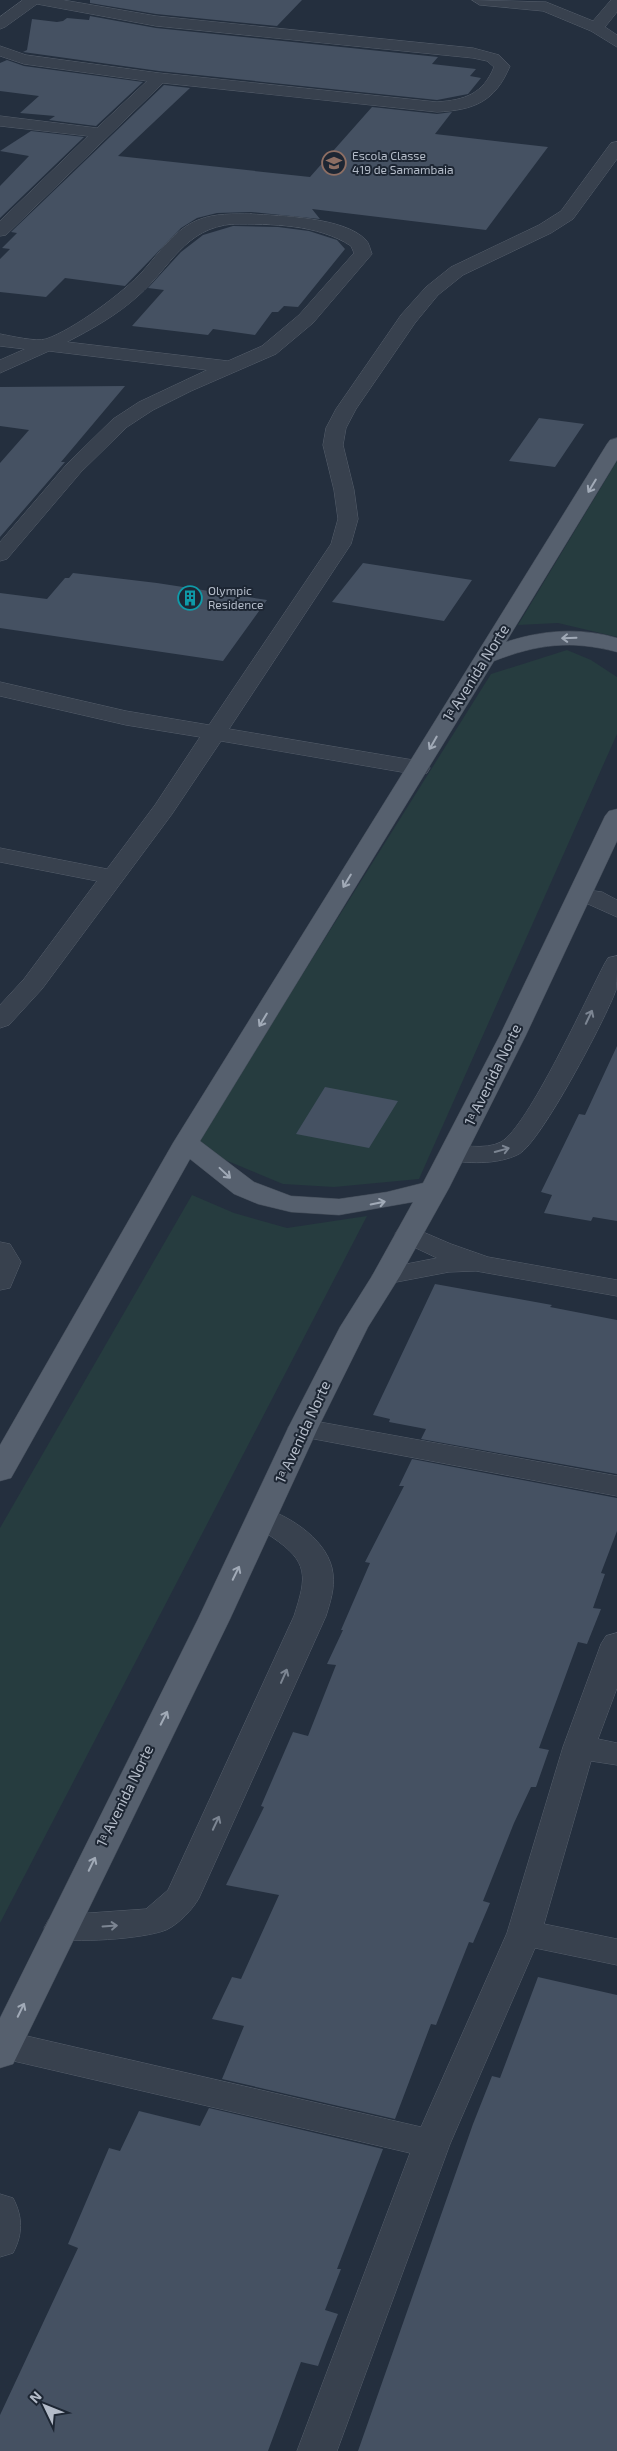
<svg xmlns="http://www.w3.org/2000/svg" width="617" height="2451" font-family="'Exo 2',sans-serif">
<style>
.green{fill:#263c3f}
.building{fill:#455162}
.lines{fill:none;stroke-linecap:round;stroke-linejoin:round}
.minor-casing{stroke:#565f6c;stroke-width:1}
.major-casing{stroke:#414a57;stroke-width:1}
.minor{fill:#38414e;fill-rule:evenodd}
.major{fill:#56606e;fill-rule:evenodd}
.oneway{stroke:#a1aab7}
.oneway2{stroke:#7c8592}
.labels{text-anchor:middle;stroke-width:4;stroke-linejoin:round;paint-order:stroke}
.far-poi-label{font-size:12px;fill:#b4bcc9;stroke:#1d2633;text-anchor:start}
.street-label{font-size:15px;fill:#b4bcc9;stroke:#1d2633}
</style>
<rect width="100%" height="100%" fill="#242f3e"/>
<!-- green -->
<path class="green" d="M617 461V637L558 623 518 625Z
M567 650 591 660 617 677V734L419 1179 334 1187 283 1184 194 1147 491 674Z
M192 1195 234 1213 287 1228 367 1216 0 1923V1528Z"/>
<!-- building -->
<path class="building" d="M90 0H302L277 26 156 14 90 3Z
M90 16 156 28 438 57 432 64 476 69 470 76 481 78 468 94 437 100 159 71 23 52 27 50 32 19 57 22 63 21 67 18 89 20Z
M7 60 24 66 143 82 96 126 49 120 55 116 20 113 39 96 0 91V63Z
M164 85 190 88 118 156 310 177 372 107 437 114 452 112 435 134 548 147 486 230 312 209 320 219 251 212 217 213 197 218 181 228 125 286 65 278 46 297 0 292V259L10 249 2 248 17 233 11 232Z
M31 131 84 137 0 218V186L29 156 0 151Z
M233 226 278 227 309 231 337 240 345 249 298 307 284 306 278 312H272L255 335 213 329 208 335 132 326 164 290 148 288 181 252 203 235Z
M125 386 61 462H65L0 537V463L29 430 0 426V387Z
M539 418 584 424 555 467 509 461Z
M363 563 472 580 444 621 332 602Z
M73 573 157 583 267 600 223 661 0 628V593L47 599 65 578H69Z
M617 1046V1221L593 1217 591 1221 544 1213 552 1195 541 1192 579 1114 585 1115Z
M325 1087 398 1101 369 1148 296 1134Z
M435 1284 552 1305 550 1307 617 1320V1474L421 1439 426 1429 389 1422 390 1419 373 1415Z
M412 1459 617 1498V1531L601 1573 605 1574 593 1608 601 1609 587 1644 578 1642 539 1748 549 1750 536 1787H531L514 1823 483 1901 490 1903 473 1943 469 1942 436 2025 431 2024 395 2119 222 2079 244 2026 212 2019 232 1977 241 1979 279 1895 226 1885 264 1807 261 1806 293 1732 308 1736 336 1665 327 1664 343 1630H341L370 1563 365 1562 404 1486H399Z
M538 1977 617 1995V2451H358L473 2124 492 2076 500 2078Z
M209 2108 383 2149 337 2269H341L325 2310 338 2314 327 2342 318 2366 301 2362 268 2451H0V2415L78 2248 68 2244 109 2148 120 2151 139 2111 200 2126Z"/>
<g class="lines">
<!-- minor casing -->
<g class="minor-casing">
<path id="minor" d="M23 0H63L156 16 473 48 499 55 510 66C495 102 474 110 437 112L163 83 6 235 0 236V221L88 136 0 126V116L97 128 147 81 24 64 0 56V46L26 55 159 73 437 102C465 100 483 94 494 67L487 61 473 58 156 26 37 4 5 27 0 29V17Z
M472 0 546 2 593 21 611 0H617V12L605 27 617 35V47L591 31 543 11 480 5Z
M617 142V159L573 219 551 233 463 275 438 295 415 323 356 409 346 428 343 445 354 490 358 519 351 544 229 729 419 761 427 763 430 768 427 773 419 775 221 741 172 814 42 989 9 1025 0 1028V1005L24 979 97 881 0 862V848L107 869 155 805 200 737 126 725 0 696V682L126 711 209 725 331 544 338 519 334 490 323 445 326 428 336 409 401 315 426 287 451 267 539 225 561 211 611 143Z
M251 214C281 216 344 217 366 240 369 243 370 249 372 254L313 323 276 354 191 391 153 410 127 427 81 472 7 559 0 561V542L67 464 113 419 139 402 207 370 49 351 0 373V360L25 349 0 346V334C11 336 36 342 46 339 73 330 123 293 143 271 159 253 175 229 198 220 215 213 234 214 251 214ZM233 224C271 224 318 224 351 246L354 253 299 315 262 346 228 361 67 342C92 329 117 315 138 296 171 267 184 228 233 224Z
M580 889 602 892 617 900V917L588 904 571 901 568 896 571 891Z
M617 956C617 966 617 980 616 990 606 1018 541 1142 519 1154 498 1165 466 1164 444 1159L440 1153 444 1147C461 1143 484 1151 501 1142 528 1127 587 997 605 963L608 958Z
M409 1226 451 1244 488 1257 617 1280V1296L476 1271 449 1272 386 1284 376 1282 372 1276 376 1270 437 1258 399 1240 395 1234 399 1228Z
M0 1242 10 1244 21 1262 10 1288 0 1290Z
M303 1419 617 1476V1496L293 1435 288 1428 293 1421Z
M263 1508C291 1516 330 1542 333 1574 335 1588 330 1603 326 1616L199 1898C193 1909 179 1924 166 1930 143 1939 72 1944 49 1937L44 1928 49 1919 61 1915 146 1909 168 1890 294 1616C307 1576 309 1562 272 1537 263 1531 254 1527 248 1518L252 1511Z
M617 1633V1688L598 1739 617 1743V1765L591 1761 544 1924 617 1939V1965L535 1948 450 2144 337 2451H297L410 2153 5 2059 0 2057V2033L5 2031 421 2127 507 1933 563 1747 601 1644 606 1636Z
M0 2194 13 2198C23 2217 23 2234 13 2253L0 2257Z"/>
</g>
<!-- major casing -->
<g class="major-casing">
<path id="major" d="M617 438V460L506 642C542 630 580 627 617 638V652C571 640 538 644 494 661L200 1141 254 1182 291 1196 339 1199 387 1192 423 1183 500 1035 605 816 609 811 617 809V841L526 1035 449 1188 400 1276 368 1327 318 1428 230 1619 18 2054 13 2064 0 2068V2018L198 1619 288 1428 340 1327 372 1276 413 1202 339 1215 291 1212 258 1204 234 1194 190 1159 15 1471 11 1478 0 1481V1445L173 1143 607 444 610 440Z"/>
</g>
<!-- minor -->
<use href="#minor" class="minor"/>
<!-- major -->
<use href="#major" class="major"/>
</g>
<!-- one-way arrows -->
<defs><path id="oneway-shaft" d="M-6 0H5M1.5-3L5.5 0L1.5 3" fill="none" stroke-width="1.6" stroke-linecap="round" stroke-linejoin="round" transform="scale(1.25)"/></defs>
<g class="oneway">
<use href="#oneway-shaft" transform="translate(592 486) rotate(121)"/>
<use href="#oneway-shaft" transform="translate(569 638) rotate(178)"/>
<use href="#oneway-shaft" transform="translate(433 743) rotate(120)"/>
<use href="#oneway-shaft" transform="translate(347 881) rotate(121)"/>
<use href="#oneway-shaft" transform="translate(263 1020) rotate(121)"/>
<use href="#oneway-shaft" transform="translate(225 1173) rotate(43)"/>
<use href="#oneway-shaft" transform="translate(378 1203) rotate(-12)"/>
<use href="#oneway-shaft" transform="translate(236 1573) rotate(-64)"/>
<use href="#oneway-shaft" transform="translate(164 1718) rotate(-63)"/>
<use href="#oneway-shaft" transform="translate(92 1864) rotate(-64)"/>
<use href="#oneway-shaft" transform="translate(21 2010) rotate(-64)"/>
</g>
<g class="oneway2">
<use href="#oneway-shaft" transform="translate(589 1017) rotate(-65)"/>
<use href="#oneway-shaft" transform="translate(502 1150) rotate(-15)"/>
<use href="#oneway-shaft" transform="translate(284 1676) rotate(-66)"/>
<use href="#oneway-shaft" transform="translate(216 1823) rotate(-65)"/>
<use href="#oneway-shaft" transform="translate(110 1926) rotate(-4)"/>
</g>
<!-- icons -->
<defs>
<g id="school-ring" transform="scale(1.25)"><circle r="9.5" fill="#1d2633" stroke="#8d6e63" stroke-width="1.5"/><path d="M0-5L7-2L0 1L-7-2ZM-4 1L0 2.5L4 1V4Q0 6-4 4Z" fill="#8d6e63"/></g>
<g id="building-ring" transform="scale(1.25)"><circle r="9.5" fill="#1d2633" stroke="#0f9aa8" stroke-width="1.5"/><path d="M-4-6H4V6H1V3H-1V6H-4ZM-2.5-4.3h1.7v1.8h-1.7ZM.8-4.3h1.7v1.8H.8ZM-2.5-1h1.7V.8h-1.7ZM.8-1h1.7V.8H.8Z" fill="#0f9aa8"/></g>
</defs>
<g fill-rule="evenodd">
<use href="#school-ring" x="334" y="163"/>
<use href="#building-ring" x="190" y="598"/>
</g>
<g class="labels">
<!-- far-poi labels -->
<g class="far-poi-label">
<text x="352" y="160">Escola Classe<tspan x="352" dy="14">419 de Samambaia</tspan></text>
<text x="208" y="595">Olympic<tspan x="208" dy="14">Residence</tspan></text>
</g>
<!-- street labels -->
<g class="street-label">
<text transform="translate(476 673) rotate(-58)" y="5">1ᵃ Avenida Norte</text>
<text transform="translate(493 1075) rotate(-64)" y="5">1ᵃ Avenida Norte</text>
<text transform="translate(303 1432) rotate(-65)" y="5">1ᵃ Avenida Norte</text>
<text transform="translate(125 1796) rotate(-64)" y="5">1ᵃ Avenida Norte</text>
</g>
</g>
<!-- north arrow -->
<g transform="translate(45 2406) rotate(313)" stroke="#1d2633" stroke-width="4" paint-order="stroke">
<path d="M0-4L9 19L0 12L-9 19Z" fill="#b4bcc9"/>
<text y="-8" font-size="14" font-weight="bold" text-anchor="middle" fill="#b4bcc9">N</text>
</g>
</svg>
